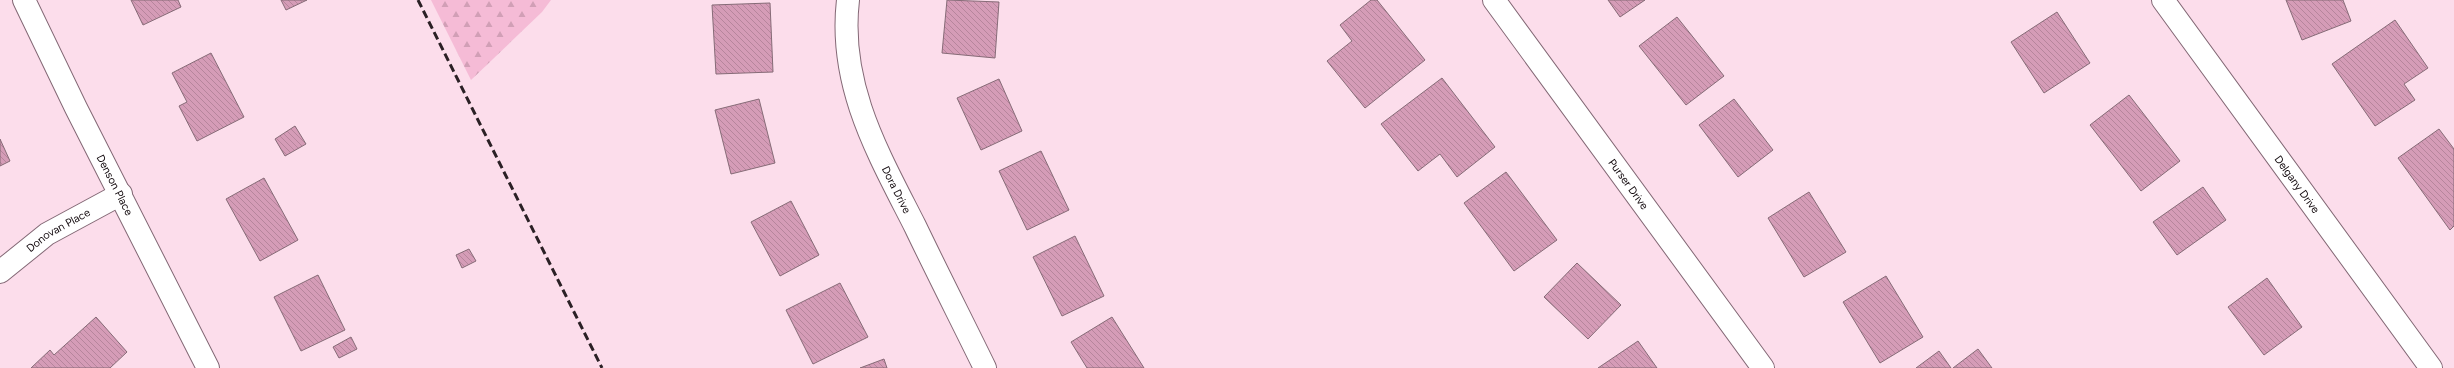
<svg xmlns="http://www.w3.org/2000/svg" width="2454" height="368" font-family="Figtree,sans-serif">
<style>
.forest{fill:url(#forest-firs)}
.building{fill:url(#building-back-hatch);stroke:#866b77}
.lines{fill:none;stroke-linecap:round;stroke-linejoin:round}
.minor-casing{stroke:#836875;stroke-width:24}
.minor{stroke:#fff;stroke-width:22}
.rail{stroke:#2b2025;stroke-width:3;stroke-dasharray:8 4;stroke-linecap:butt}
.labels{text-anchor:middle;stroke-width:3.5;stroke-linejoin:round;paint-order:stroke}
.street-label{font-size:11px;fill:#12090d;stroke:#fcddeb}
</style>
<defs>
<pattern id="forest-firs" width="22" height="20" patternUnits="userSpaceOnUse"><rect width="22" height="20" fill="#f5bbd6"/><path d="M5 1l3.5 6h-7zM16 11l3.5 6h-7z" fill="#d19fb6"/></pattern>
<pattern id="building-back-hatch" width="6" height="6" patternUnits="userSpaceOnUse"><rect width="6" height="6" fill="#d59cb7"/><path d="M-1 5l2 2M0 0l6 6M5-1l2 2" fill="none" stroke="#b6859c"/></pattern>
</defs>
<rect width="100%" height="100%" fill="#fcddeb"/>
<!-- forest -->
<path class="forest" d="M431 0H551L542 12 471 80Z"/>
<!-- building -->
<path class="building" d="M131 0H178L181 7 143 25Z
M281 0H307L286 10Z
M947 0 999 2 995 58 942 53Z
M1371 0H1377L1425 60 1365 108 1327 61 1352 41 1340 25Z
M1608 0H1645L1620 17Z
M2286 0H2343L2351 21 2302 40Z
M770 3 773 72 716 74 712 5Z
M2057 12 2090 63 2044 93 2011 42Z
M1677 17 1724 76 1686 105 1639 46Z
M2395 20 2428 68 2404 84 2415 100 2375 126 2332 64Z
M211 53 244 117 197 141 179 106 187 102 172 73Z
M1442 78 1495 147 1457 177 1440 154 1418 171 1381 124Z
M999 79 1022 131 981 150 957 98Z
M2129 95 2180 161 2141 191 2090 125Z
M759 99 775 163 731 174 715 110Z
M1734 99 1773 150 1738 177 1699 125Z
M295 126 306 144 285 156 275 139Z
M2439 129 2454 149V226L2450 230 2398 158Z
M0 139 10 161 0 166Z
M1041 151 1069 210 1027 230 999 171Z
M1506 172 1557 240 1514 271 1464 203Z
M264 178 298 240 260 261 226 199Z
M2203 187 2226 220 2177 255 2153 222Z
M1809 192 1846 252 1804 277 1768 218Z
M791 201 819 255 780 276 751 222Z
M1075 236 1104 296 1062 316 1033 257Z
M469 249 476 261 462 268 456 255Z
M1577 263 1621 305 1588 339 1544 297Z
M318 275 345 330 301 351 274 297Z
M1886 276 1923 337 1880 363 1843 302Z
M2267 278 2302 327 2264 355 2228 307Z
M840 283 868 337 813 364 786 310Z
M96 317 127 352 110 368H31L50 350 54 355Z
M1112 317 1144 368H1087L1071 342Z
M351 337 357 349 339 358 333 347Z
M1638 341 1657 368H1598Z
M1978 349 1992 368H1953Z
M1939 351 1951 368H1916Z
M884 359 887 368H860Z"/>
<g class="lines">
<!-- minor casing -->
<g class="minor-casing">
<g id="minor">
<path id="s1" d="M24 0 76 108 208 368"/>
<path id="s2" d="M848 0C838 85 878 153 915 226 938 274 962 321 985 368"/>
<path id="s3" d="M1494 0 1763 368"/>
<path id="s4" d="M2163 0 2431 368"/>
<path id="s5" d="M0 272 47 234 121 194"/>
</g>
</g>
<!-- minor -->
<use href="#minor" class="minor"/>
<!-- rail -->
<path class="rail" d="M418 0 602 368"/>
</g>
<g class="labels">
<!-- street labels -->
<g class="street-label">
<text dy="4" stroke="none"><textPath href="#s1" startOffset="206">Denson Place</textPath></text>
<text dy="4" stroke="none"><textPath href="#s3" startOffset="228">Purser Drive</textPath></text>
<text dy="4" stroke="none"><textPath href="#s4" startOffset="228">Delgany Drive</textPath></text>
<text dy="4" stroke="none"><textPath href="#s2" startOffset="199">Dora Drive</textPath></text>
<text dy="4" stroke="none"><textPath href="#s5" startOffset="72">Donovan Place</textPath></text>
</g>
</g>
</svg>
